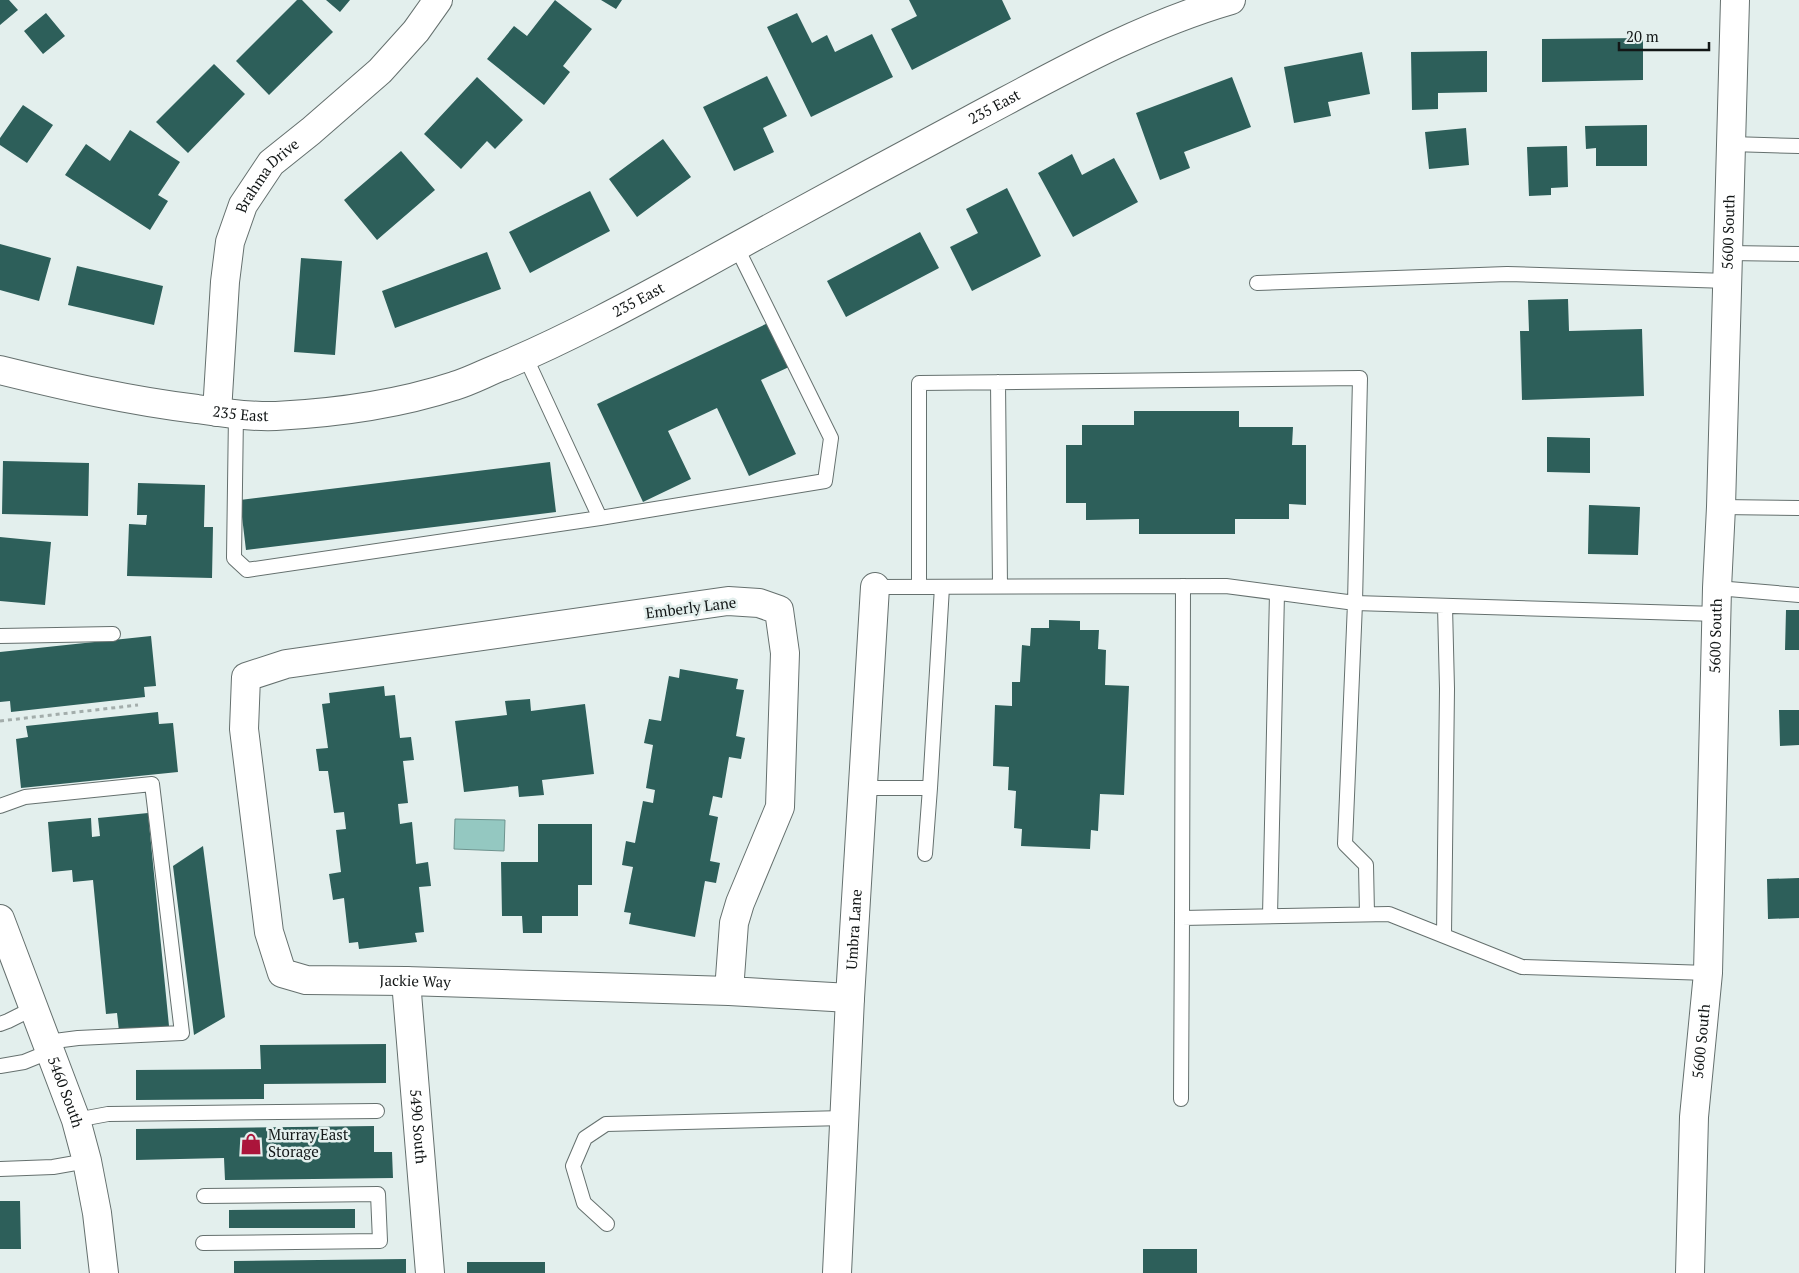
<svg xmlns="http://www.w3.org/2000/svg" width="1799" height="1273" font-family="'PT Serif',serif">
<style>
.water{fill:#94c8c1;stroke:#6d938e}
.building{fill:#2d5f5a}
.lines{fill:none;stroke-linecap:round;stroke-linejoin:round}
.service-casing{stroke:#65706e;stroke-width:16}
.minor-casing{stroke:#65706e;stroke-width:30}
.tertiary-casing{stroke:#65706e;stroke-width:30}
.path{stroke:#a3adab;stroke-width:3;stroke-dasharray:4 4;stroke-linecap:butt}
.service{stroke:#fff;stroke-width:14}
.minor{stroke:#fff;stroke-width:28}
.tertiary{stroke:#fff;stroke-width:28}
.labels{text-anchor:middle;stroke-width:5;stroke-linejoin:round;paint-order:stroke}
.street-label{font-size:15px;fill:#121616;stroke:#e3efed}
.poi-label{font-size:15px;fill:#121616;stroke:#e3efed;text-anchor:start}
</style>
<rect width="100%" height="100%" fill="#e3efed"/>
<!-- water -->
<path class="water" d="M455 819 505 820 504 851 454 849Z"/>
<!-- building -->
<path class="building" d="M0 0H9L18 10 0 25Z
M297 0H302L333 32 269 95 236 61Z
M326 0H350L340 12Z
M555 0 592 29 563 66 570 72 544 105 487 59 514 26 527 36Z
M601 0H622L616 9Z
M909 0H1002L1011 19 912 70 891 29 917 16Z
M46 13 65 36 43 54 24 31Z
M797 13 812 43 827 35 835 52 872 34 893 77 811 117 767 27Z
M1643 38V80L1542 82V39Z
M1487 51V92L1438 93V109L1412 110 1411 52Z
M1362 52 1370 94 1328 102 1331 116 1294 123 1284 67Z
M214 64 245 94 188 153 156 122Z
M767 76 787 116 763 128 774 152 734 171 703 107Z
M477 77 523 120 495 149 487 141 461 169 424 134Z
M1232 77 1251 127 1184 152 1190 168 1160 180 1136 113Z
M23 105 53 125 27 163 0 145V138Z
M1647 125V166H1596V148L1586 149 1585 126Z
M1466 128 1469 165 1429 169 1425 132Z
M130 130 180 162 158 195 168 201 150 230 65 175 86 144 110 161Z
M663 139 691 177 637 217 609 179Z
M1567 146 1568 187 1551 188V195L1529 196 1527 147Z
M401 151 435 190 377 240 344 200Z
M1072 154 1082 175 1114 158 1138 202 1073 237 1038 173Z
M1007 188 1041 256 972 291 950 247 978 233 966 209Z
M590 191 610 231 530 273 509 232Z
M920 232 939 268 846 317 827 281Z
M0 244 51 258 39 301 0 290Z
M487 252 501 289 395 328 382 291Z
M301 258 342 261 335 355 294 352Z
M77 266 163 286 154 325 68 305Z
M1568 299 1569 331 1642 329 1644 396 1522 400 1520 331H1529L1528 300Z
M768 323 789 367 761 380 796 454 749 476 717 408 668 431 691 479 643 502 597 404Z
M1134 411H1239V427H1293L1292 445H1306V505L1289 504V519H1235V534H1139V519L1086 520V503H1066V445H1082V425H1134Z
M1547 437 1590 438V473L1547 472Z
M3 461 89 463 88 516 2 514Z
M550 462 556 512 246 550 240 500Z
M138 483 205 485 204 527H213L212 578 127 576 129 524 146 525 147 515H137Z
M1589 505 1640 507 1638 555 1588 554Z
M0 537 51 542 45 605 0 601Z
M1786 610H1799V650H1785Z
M1049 620 1080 621V630H1099L1098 649 1106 650 1105 685 1129 686 1124 795 1100 794 1098 831 1091 830 1090 849 1021 846 1022 829 1014 828 1016 791 1008 790 1009 767 993 766 995 705 1012 706V682H1020L1022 645 1030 646 1031 628H1049Z
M151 636 156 686 144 687 145 697 11 712 10 701 0 702V652Z
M680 669 738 679 736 689 744 690 736 736 745 738 741 759 729 757 722 798 713 796 709 815 718 817 710 861 720 863 716 883 705 881 695 937 629 924 631 913 624 912 633 867 622 865 626 841 635 843 643 801 653 803 655 790 646 788 653 745 644 743 649 719 661 721 669 676 679 678Z
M384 686 385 696 395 695 400 738 411 737 414 760 403 761 408 803 398 804 400 824 412 822 416 864 428 862 431 886 419 887 424 932 415 933 417 942 359 949 358 942 349 943 344 898 333 900 329 874 341 872 336 830 346 829 344 812 334 813 328 771H319L316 749 328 748 322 704 330 703 329 693Z
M530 699 531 711 585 704 594 774 542 780 544 795 519 797 518 786 464 792 455 721 507 715 505 701Z
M1779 710H1799V745L1780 746Z
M158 712 159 724 173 723 178 772 21 788 16 739 28 737 26 726Z
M148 813 169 1026 119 1031 117 1013 106 1014 93 880 73 882 72 870 52 872 48 822 91 818 92 837 100 836 98 818Z
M538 824H592V885H578V916H542V933H523L522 916H502L501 862H538Z
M203 846 225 1017 194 1035 173 866Z
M1799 878V918L1768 919 1767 879Z
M386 1044V1083L264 1084V1099L136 1100V1070L261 1069 260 1045Z
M374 1126V1152H392L393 1178 225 1180 224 1158 136 1160V1129Z
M0 1201H20L21 1249H0Z
M355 1209V1228H229V1210Z
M1143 1249H1197V1273H1143Z
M406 1259V1273H234V1261Z
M467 1262H545V1273H467Z"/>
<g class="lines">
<!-- service casing -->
<g class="service-casing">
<path id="service" d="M1731 144 1799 146
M1729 253 1799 254
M1257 283 1507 274 1728 281
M525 356 600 518 825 481 831 438 736 246
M998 382 1000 586
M236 414 234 558 247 570 600 518
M1721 507 1799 508
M1183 586 1182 918 1389 914 1522 967 1708 973
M875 587 1226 586 1355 603 1717 614
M919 587V383L1360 378 1355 603 1345 844 1366 865 1367 914
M1717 588 1799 595
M0 636 113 634
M862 788H930L942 587
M0 806 25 797 152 784 182 1033 78 1038 47 1042
M925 854 930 788
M1270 916 1277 593
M1444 935 1447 689 1445 606
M0 1024 8 1021 34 1008
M0 1066 24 1062 51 1051
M1181 1099 1182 918
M76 1120 108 1114 377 1111
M0 1169 53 1167 87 1161
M607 1224 584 1203 573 1166 585 1138 606 1124 844 1118
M203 1243 380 1241 378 1194 204 1196"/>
</g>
<!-- minor casing -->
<g class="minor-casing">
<g id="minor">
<path id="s1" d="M0 370C65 386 130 401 197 409 223 413 250 417 276 416 334 413 399 404 454 386 471 381 487 372 503 366 569 338 632 304 694 270 786 219 878 169 970 120 1055 75 1138 27 1231 0"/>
<path id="s2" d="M217 412 225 282 230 242 243 205 271 163 311 131 380 71 416 31 438 0"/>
<path id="s3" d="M0 919 76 1120 87 1161 97 1213 104 1273"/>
<path id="s4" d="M406 981 430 1273"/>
<path id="s5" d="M729 991 734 923 740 903 780 807 785 653 779 610 759 603 728 601 286 664 246 677 244 729 269 932 282 973 306 980 406 981 729 991 850 998"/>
<path id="s6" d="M837 1273 850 998 875 587"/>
</g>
</g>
<!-- tertiary casing -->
<g class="tertiary-casing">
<g id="tertiary">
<path id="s7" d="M1690 1273 1694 1117 1708 973 1717 588 1721 507 1735 0"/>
</g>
</g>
<!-- path -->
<path class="path" d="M0 721 138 705"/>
<!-- service -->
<use href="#service" class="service"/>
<!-- minor -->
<use href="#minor" class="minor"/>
<!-- tertiary -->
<use href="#tertiary" class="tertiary"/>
</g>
<!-- icons -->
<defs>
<g id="shop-bare" transform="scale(1.725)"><path d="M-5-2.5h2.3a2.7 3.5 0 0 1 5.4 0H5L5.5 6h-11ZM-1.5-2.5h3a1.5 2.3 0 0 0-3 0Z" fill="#ab153b" stroke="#e3efed" stroke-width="2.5" paint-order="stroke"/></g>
</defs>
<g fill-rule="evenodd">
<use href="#shop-bare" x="251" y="1144"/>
</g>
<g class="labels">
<!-- street labels -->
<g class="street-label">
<text dy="5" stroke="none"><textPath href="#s1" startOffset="1070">235 East</textPath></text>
<text dy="5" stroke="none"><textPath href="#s2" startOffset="248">Brahma Drive</textPath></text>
<text dy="5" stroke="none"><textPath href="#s7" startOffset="1042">5600 South</textPath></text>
<text dy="5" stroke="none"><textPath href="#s1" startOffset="665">235 East</textPath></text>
<text dy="5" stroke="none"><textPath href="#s1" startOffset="245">235 East</textPath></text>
<text transform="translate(691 608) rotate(-7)" y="5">Emberly Lane</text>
<text dy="5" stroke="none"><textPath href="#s7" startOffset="638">5600 South</textPath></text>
<text dy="5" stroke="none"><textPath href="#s6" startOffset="344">Umbra Lane</textPath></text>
<text dy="5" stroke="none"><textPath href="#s5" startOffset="1365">Jackie Way</textPath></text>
<text dy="5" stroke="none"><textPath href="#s7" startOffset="232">5600 South</textPath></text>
<text dy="5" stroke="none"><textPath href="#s3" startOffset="185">5460 South</textPath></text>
<text dy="5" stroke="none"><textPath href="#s4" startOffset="146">5490 South</textPath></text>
</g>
<!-- poi labels -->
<g class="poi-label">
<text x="268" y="1140">Murray East<tspan x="268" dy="17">Storage</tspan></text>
</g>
</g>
<!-- scale -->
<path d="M1619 42v8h90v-8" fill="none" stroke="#121616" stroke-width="2.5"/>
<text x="1626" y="42" font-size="15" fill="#121616" stroke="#e3efed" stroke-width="4" paint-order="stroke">20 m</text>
</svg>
